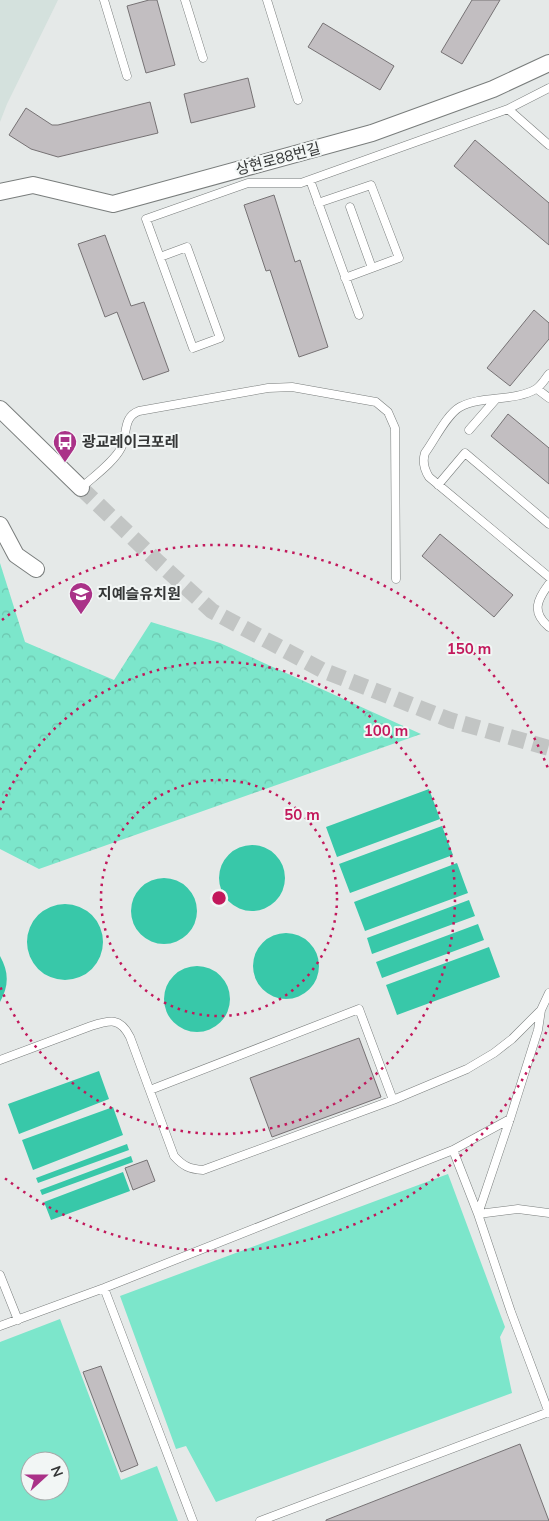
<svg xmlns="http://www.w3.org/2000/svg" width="549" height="1521" font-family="Mulish,'Noto Sans KR',sans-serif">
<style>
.built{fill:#d4e1dd}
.grass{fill:#7ce6cb;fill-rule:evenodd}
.forest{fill:url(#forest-crowns)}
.water{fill:#38c8a9}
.building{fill:#c2bec1;stroke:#767274}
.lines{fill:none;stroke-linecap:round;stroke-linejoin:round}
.minor-tunnel{stroke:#c2c5c4;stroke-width:16;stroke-dasharray:16 8;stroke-linecap:butt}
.service-casing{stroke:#797d7c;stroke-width:9}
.minor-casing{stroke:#797d7c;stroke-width:18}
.service{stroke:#fff;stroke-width:8}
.minor{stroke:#fff;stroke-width:16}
.ring{fill:none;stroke:#c2185b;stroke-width:2.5;stroke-dasharray:2.5 5}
.labels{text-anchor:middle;stroke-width:4;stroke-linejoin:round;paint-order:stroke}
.street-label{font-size:15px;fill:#343636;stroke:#f2f6f5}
.poi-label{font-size:15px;font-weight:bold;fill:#343636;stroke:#f2f6f5;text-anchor:start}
.centre{fill:#c2185b;stroke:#f2f6f5;stroke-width:2.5}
.ring-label{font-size:15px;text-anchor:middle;font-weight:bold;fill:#c2185b;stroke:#f2f6f5;stroke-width:4;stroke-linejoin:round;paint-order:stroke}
</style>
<defs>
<pattern id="forest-crowns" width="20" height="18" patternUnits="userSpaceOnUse" patternTransform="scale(1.25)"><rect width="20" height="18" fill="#7ce6cb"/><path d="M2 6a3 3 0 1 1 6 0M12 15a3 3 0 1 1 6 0" fill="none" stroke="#6cc6af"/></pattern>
</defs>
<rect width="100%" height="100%" fill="#e5e9e8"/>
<!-- built -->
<path class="built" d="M0 0H58L7 104 0 122Z"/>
<!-- grass -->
<path class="grass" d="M448 1174 505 1327 500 1337 512 1393 216 1502 186 1446 176 1449 120 1296Z
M60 1319 121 1480 157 1466 178 1521H0V1342ZM30 1461H60V1491H30Z"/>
<!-- forest -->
<path class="forest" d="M0 563 25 642 114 680 151 622 220 643 421 734 39 869 0 849Z"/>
<!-- water -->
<path class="water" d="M429 789 440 819 337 857 326 827Z
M442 826 453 855 350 893 339 864Z
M219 878a33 33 0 1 1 66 0a33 33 0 1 1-66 0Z
M457 863 468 893 365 931 354 902Z
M131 911a33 33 0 1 1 66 0a33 33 0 1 1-66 0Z
M469 900 475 916 372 954 367 938Z
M27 942a38 38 0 1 1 76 0a38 38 0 1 1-76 0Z
M478 924 484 940 382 978 376 962Z
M253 966a33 33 0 1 1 66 0a33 33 0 1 1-66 0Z
M489 947 500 977 397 1015 386 985Z
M0 956C9 972 9 986 0 1002Z
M164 999a33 33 0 1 1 66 0a33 33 0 1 1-66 0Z
M99 1071 109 1099 19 1134 8 1104Z
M113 1107 123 1135 33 1170 22 1140Z
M127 1144 129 1150 38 1183 36 1178Z
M131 1156 133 1162 42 1195 40 1190Z
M123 1172 130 1191 51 1220 44 1202Z"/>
<!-- building -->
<path class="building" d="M149 0H157L175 65 146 73 127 6Z
M472 0H500L462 64 441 52Z
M323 23 394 66 380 90 308 47Z
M248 78 255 107 191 123 184 94Z
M150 102 158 133 58 157 31 149 9 135 26 108 52 125H58Z
M475 140 549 203V245L454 166Z
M274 195 295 262 300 260 328 347 299 357 270 270 266 271 244 205Z
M105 235 131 306 144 302 169 371 143 380 117 312 105 317 78 244Z
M534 310 549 323V339L510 386 487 368Z
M508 414 549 448V484L491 436Z
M440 534 513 595 494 617 422 556Z
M359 1038 381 1097 272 1137 250 1078Z
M147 1160 155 1181 133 1190 125 1168Z
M101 1366 138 1465 121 1472 83 1372Z
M520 1444 549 1521H326V1520Z"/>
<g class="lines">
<!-- minor-tunnel -->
<path class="minor-tunnel" d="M81 488 159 563 212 611 322 670 450 720 549 748"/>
<!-- service casing -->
<g class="service-casing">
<path id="service" d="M104 0 127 76
M185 0 203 58
M267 0 298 100
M508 109 549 145
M310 180 359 315
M318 203 371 185 399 258 345 278
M350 207 372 268
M160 257 187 247 220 338 193 348 146 219 248 183H301L508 109 549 88
M549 374C545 379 541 386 536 389 514 402 482 395 460 407 447 414 434 441 425 453 422 462 424 469 429 477L549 577
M537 389 549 398
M469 430 496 399
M438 485 465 453 549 524
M81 488C93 477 114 462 121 448 128 435 122 417 139 411L268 388 292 387 376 402 388 412 395 428 396 579
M549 584C537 600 531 612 549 627
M549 993 541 1010 538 1030 510 1119 478 1214 511 1312 549 1413
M0 1060 91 1026C110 1020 120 1017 130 1037L174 1156C183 1166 189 1169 203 1170L393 1100 467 1069 494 1053 512 1039 541 1010
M150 1090 359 1009 393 1100
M453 1150 478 1214 518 1209 549 1213
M0 1275 18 1320
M104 1288 193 1521
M0 1326 104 1288 453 1150 510 1119
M260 1521 549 1412"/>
</g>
<!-- minor casing -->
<g class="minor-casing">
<path id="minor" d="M0 192 33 185 113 204 372 133 493 89 549 63
M0 409 81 488
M0 525 16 555 36 569"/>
</g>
<!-- service -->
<use href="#service" class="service"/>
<!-- minor -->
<use href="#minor" class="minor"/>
</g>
<!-- distance rings -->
<g class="ring">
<circle cx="219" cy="898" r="118"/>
<path d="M0 810A236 236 0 1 1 0 986"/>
<path d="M549 1025A353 353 0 0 1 2 1176M2 620A353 353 0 0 1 549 771"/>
</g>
<!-- icons -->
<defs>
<g id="bus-pin" transform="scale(1.25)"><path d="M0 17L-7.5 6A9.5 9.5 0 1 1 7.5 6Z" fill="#aa3288" stroke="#f2f6f5"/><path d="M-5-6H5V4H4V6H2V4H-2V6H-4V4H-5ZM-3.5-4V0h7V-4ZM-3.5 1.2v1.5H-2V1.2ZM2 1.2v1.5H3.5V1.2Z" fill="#fff"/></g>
<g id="school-pin" transform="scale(1.25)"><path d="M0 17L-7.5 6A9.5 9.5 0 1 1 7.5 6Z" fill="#aa3288" stroke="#f2f6f5"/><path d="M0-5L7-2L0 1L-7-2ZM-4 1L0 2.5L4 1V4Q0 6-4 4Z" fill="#fff"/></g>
</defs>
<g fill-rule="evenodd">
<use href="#bus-pin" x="65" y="442"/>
<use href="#school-pin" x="81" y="594"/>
</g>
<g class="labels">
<!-- street labels -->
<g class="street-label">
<text transform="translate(278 159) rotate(-15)" y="5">상현로88번길</text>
</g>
<!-- poi labels -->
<g class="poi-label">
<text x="82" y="447">광교레이크포레</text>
<text x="98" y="599">지예슬유치원</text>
</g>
</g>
<circle cx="219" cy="898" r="8" class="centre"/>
<g class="ring-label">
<text x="469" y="654">150 m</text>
<text x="386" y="736">100 m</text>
<text x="302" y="820">50 m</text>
</g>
<!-- north arrow -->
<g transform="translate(45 1476) rotate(69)"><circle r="24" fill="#f2f6f5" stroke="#a6a9a9"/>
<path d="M0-4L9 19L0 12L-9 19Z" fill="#aa3288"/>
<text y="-8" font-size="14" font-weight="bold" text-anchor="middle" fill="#343636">N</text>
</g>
</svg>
